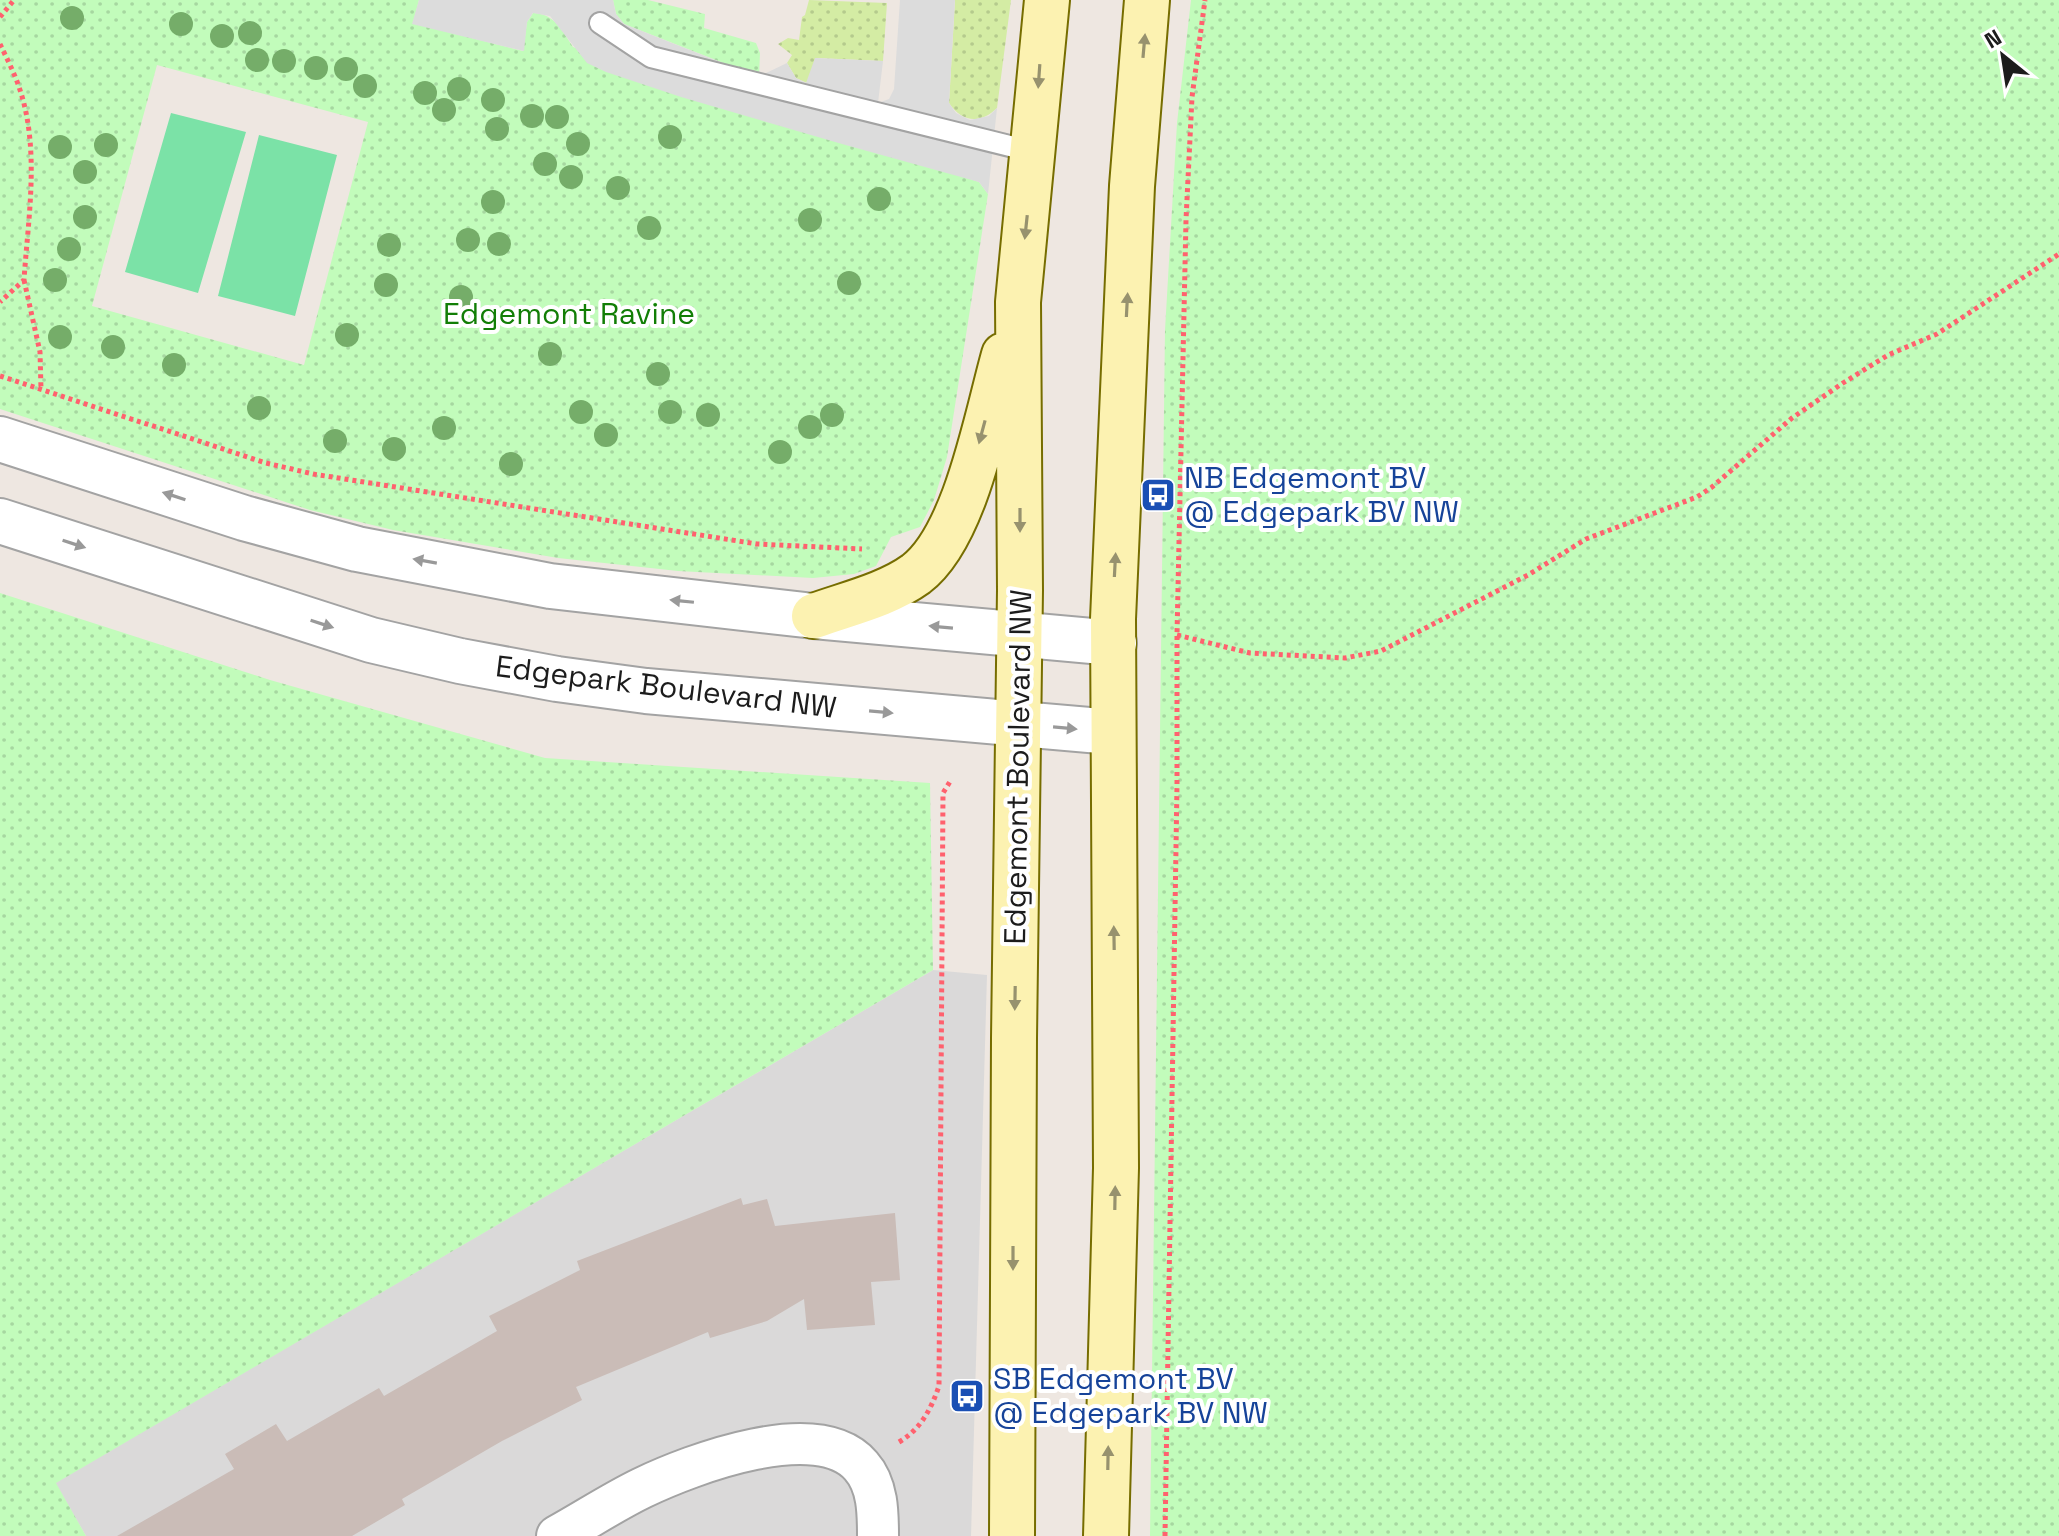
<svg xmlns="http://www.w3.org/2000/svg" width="2059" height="1536" font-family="'Space Grotesk',sans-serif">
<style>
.residential{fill:#dad9d9}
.grass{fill:url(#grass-dots)}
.park{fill:url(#park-dots);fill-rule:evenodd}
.pitch{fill:#7be2a7}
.parking{fill:#dcdcdc}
.building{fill:#cabcb7}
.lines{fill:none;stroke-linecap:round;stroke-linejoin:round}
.service-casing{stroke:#a3a3a3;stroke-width:24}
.minor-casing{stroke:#a3a3a3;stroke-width:44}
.tertiary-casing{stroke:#a3a3a3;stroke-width:48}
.secondary-casing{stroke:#766d00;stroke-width:48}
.path{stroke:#ff616e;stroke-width:5;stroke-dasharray:4 4;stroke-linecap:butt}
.service{stroke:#fff;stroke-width:20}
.minor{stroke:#fff;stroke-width:40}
.tertiary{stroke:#fff;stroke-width:44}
.secondary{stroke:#fcf2b1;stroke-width:44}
.tree{fill:#75ad69}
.oneway{fill:#97926e}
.oneway2{fill:#999}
.labels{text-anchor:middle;stroke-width:8;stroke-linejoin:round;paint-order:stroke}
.park-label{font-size:30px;fill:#127e06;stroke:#fff}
.transit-label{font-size:30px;fill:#164399;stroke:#fff;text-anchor:start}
.street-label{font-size:30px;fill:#1c1c1c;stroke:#fff}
</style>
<defs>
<pattern id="grass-dots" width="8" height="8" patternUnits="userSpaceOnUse" patternTransform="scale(2)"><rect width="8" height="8" fill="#d4eca4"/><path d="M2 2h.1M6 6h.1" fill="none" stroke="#b5ca8d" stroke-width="1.8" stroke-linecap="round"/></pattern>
<pattern id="park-dots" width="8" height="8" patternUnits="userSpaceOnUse" patternTransform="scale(2)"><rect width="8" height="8" fill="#c2fcbb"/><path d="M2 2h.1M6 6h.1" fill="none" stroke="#a6d7a0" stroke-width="1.8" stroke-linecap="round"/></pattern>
</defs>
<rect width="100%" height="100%" fill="#eee7e1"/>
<!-- residential -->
<path class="residential" d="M933 970 987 975 971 1536H86L55 1483Z"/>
<!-- grass -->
<path class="grass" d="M809 0 887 3 883 61 816 58 807 83 796 78 787 63 792 55 778 44 788 38 799 40 802 17 805 15Z
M955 0H1011L997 108C981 124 962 123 949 103Z"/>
<!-- park -->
<path class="park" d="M0 0H419L413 23 523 51 527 22 533 13C555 14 562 30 573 47L979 182 988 194 947 457 934 500 920 527 891 537 876 566 854 574 813 578 678 571 558 558 393 530 310 510 0 409ZM157 65 368 122 304 365 92 306Z
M613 0H648L705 14 704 28 756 43 760 53 759 77 624 24 616 14Z
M1191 0H2059V1536H1150L1165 330 1177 123Z
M0 593 270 680 545 758 930 783 933 970 56 1483 86 1536H0Z"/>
<!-- pitch -->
<path class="pitch" d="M171 113 246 132 198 293 125 272Z
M259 135 337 155 295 316 218 296Z"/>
<!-- parking -->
<path class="parking" d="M419 0H613L616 14 624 24 758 77 787 63 796 78 806 83 815 58 883 61 878 103 889 99 894 89 900 0H955L949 103 956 113 970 120 989 116 997 108 988 194 979 182 842 144 681 97 606 72 587 63 550 16 533 13 527 22 524 51 412 24Z"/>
<!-- building -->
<path class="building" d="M741 1198 743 1205 767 1199 775 1226 895 1213 900 1280 871 1282 875 1325 807 1330 804 1299 767 1321 710 1338 708 1332 576 1387 582 1400 502 1441 402 1499 405 1505 352 1536H117L234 1469 225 1454 276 1424 287 1441 379 1388 384 1396 497 1331 489 1316 580 1270 577 1261Z"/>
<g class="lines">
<!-- service casing -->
<g class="service-casing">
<path id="service" d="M600 23 651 57 1034 152"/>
</g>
<!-- minor casing -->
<g class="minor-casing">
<path id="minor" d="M557 1536C586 1520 613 1502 642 1488 692 1464 818 1416 861 1466 878 1485 878 1513 878 1536"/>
</g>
<!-- tertiary casing -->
<g class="tertiary-casing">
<path id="tertiary" d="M0 439 244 518 357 549 550 586 814 616 1114 643
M0 521 371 640 460 661 557 679 646 691 1112 732"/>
</g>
<!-- secondary casing -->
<g class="secondary-casing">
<path id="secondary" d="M814 616C847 604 887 595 916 574 966 536 987 415 1004 355
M1012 1536 1014 1038 1020 590 1018 302 1047 0
M1106 1536 1116 1168 1113 619 1132 186 1147 0"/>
</g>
<!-- path -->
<path class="path" d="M0 17 14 0
M0 44C7 59 15 74 20 90 40 150 28 219 24 280L0 302
M24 280 40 352 41 389
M0 376 266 463 313 474 757 544 862 549
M1177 635 1250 653 1345 658 1381 651 1528 575 1586 539 1697 497 1712 487 1792 418 1843 383 1888 355 1937 334 2059 254
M899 1442C921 1429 931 1409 939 1386L943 793 951 780
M1165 1536 1177 785V635L1186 220 1192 97 1205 0"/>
<!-- service -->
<use href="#service" class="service"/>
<!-- minor -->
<use href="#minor" class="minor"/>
<!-- tertiary -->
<use href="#tertiary" class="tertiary"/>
<!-- secondary -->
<use href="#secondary" class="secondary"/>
</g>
<!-- trees -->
<g class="tree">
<circle cx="72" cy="18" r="12"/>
<circle cx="181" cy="24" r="12"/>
<circle cx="250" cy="33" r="12"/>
<circle cx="222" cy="36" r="12"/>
<circle cx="257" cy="60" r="12"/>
<circle cx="284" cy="61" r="12"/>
<circle cx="316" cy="68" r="12"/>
<circle cx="346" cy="69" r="12"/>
<circle cx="365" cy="86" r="12"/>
<circle cx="459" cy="89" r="12"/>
<circle cx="425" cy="93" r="12"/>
<circle cx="493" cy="100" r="12"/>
<circle cx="444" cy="110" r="12"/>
<circle cx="532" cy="116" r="12"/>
<circle cx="557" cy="117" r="12"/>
<circle cx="497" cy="129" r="12"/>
<circle cx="670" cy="137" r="12"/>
<circle cx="578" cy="144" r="12"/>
<circle cx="106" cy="145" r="12"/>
<circle cx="60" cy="147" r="12"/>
<circle cx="545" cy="164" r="12"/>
<circle cx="85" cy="172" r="12"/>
<circle cx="571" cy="177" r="12"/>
<circle cx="618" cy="188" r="12"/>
<circle cx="879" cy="199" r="12"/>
<circle cx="493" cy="202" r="12"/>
<circle cx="85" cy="217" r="12"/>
<circle cx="810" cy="220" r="12"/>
<circle cx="649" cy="228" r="12"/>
<circle cx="468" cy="240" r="12"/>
<circle cx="499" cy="244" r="12"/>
<circle cx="389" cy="245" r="12"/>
<circle cx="69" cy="249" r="12"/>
<circle cx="55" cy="280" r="12"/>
<circle cx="849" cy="283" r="12"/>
<circle cx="386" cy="285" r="12"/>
<circle cx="461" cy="297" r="12"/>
<circle cx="347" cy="335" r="12"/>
<circle cx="60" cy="337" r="12"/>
<circle cx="113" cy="347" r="12"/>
<circle cx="550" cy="354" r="12"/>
<circle cx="174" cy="365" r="12"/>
<circle cx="658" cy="374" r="12"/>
<circle cx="259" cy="408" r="12"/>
<circle cx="581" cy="412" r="12"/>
<circle cx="670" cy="412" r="12"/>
<circle cx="708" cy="415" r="12"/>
<circle cx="832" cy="415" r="12"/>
<circle cx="810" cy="427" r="12"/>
<circle cx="444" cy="428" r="12"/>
<circle cx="606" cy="435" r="12"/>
<circle cx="335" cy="441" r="12"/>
<circle cx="394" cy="449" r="12"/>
<circle cx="780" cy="452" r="12"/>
<circle cx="511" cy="464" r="12"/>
</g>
<!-- one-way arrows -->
<defs><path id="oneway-solid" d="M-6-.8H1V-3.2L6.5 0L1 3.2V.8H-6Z" transform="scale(2)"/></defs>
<g class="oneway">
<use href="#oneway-solid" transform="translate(1144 46) rotate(-85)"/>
<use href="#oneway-solid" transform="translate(1039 76) rotate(94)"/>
<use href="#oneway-solid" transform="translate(1026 227) rotate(96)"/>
<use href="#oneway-solid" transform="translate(1127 305) rotate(-87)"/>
<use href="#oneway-solid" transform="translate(982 432) rotate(105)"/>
<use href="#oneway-solid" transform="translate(1020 520) rotate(90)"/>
<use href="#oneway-solid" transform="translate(1115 565) rotate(-87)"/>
<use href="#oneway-solid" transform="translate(1114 938) rotate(-91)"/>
<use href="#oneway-solid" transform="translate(1015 998) rotate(91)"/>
<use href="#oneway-solid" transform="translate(1115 1198) rotate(-89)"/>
<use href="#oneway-solid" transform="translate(1013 1258) rotate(90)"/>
<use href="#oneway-solid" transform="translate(1108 1458) rotate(-89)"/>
</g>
<g class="oneway2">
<use href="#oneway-solid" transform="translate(174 496) rotate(-162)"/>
<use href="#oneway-solid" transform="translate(74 544) rotate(18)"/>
<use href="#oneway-solid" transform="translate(425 561) rotate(-170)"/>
<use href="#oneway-solid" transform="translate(682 601) rotate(-174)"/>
<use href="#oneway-solid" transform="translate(322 624) rotate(18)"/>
<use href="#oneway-solid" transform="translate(941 627) rotate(-175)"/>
<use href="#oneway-solid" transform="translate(881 712) rotate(5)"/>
<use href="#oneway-solid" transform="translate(1065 728) rotate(5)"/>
</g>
<!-- icons -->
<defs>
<g id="bus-square" transform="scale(1.8)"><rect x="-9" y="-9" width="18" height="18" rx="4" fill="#1a4fb4" stroke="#fff"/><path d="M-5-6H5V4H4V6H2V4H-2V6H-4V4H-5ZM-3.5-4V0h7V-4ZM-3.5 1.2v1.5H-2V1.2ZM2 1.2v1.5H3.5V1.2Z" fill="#fff"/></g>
</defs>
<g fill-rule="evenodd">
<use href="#bus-square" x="1158" y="495"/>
<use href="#bus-square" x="967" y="1396"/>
</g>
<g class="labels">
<!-- park labels -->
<g class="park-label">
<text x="569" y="324">Edgemont Ravine</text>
</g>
<!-- transit labels -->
<g class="transit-label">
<text x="1184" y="488">NB Edgemont BV<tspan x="1184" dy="34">@ Edgepark BV NW</tspan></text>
<text x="993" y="1389">SB Edgemont BV<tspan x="993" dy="34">@ Edgepark BV NW</tspan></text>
</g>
<!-- street labels -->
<g class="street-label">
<text transform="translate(666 687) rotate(7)" y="10">Edgepark Boulevard NW</text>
<text transform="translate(1018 767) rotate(-89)" y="10">Edgemont Boulevard NW</text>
</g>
</g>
<!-- north arrow -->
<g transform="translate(2003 56) rotate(330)" stroke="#ffffff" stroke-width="6" paint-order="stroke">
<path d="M0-6L14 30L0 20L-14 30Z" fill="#1c1c1c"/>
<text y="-12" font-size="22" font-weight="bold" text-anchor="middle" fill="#1c1c1c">N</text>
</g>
</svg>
